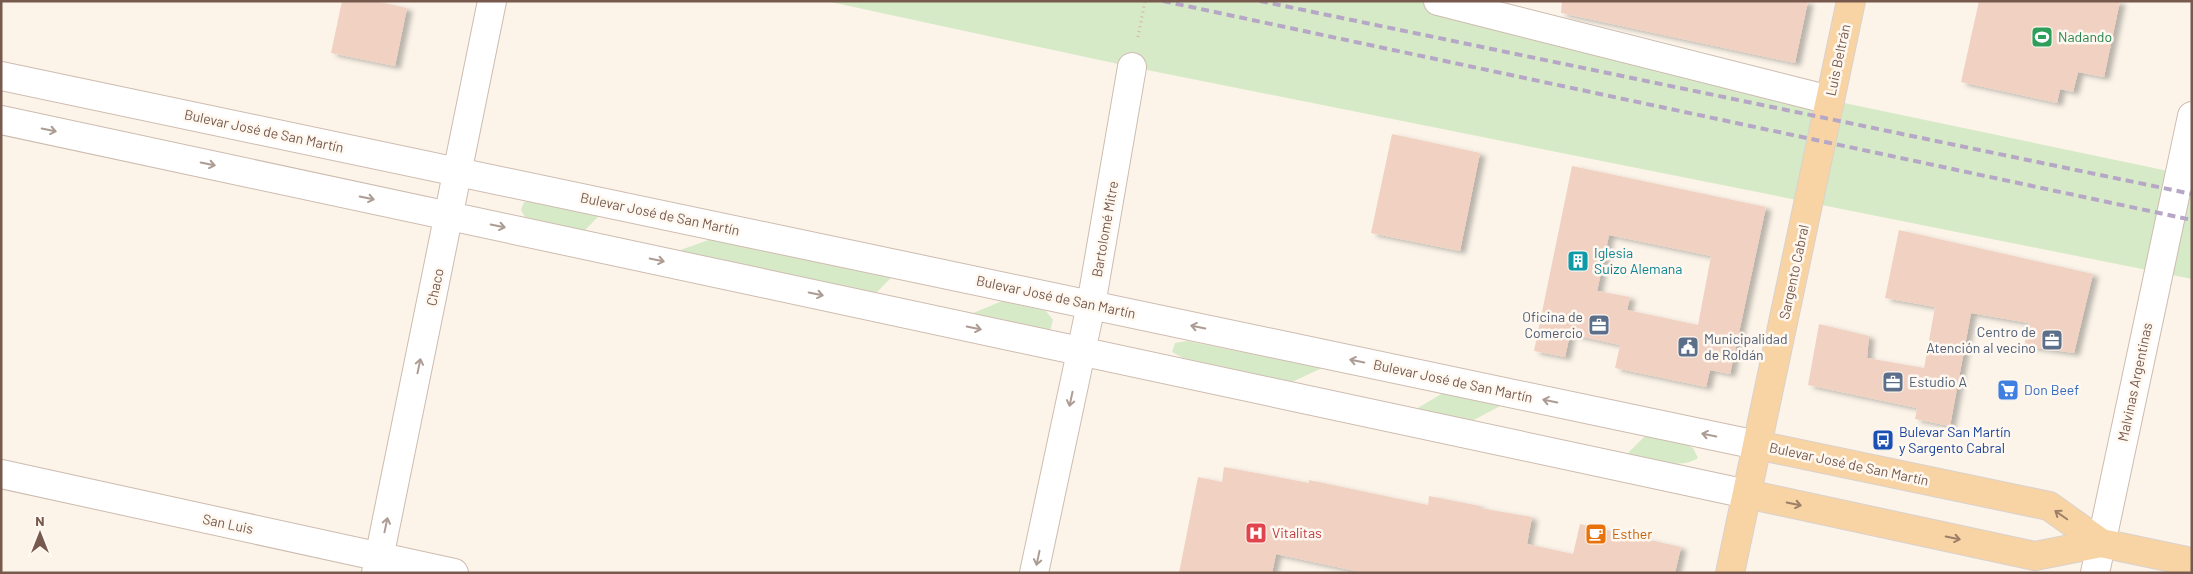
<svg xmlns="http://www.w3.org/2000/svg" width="2193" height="574" font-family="Barlow,sans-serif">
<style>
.green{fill:#d7eac8}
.building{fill:#f1d2c2;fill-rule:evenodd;filter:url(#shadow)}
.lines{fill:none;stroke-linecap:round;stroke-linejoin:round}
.minor-casing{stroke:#cebbaf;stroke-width:30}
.major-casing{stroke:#d9d1cd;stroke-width:30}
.path{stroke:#d6b5a4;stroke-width:3;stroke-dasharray:1 4;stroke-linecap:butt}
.minor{stroke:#fff;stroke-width:28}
.major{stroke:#f8d4a4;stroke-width:28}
.rail{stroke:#b6a7c7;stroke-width:4;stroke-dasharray:8 5;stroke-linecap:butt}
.oneway{stroke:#ad9c94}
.oneway2{stroke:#9e7f67}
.labels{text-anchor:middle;stroke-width:5;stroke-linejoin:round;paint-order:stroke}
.leisure-label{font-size:14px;fill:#27864d;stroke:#fff8f0;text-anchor:start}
.street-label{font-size:14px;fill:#775a4d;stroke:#fff8f0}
.culture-label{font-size:14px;fill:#0d838f;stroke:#fff8f0;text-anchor:start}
.service-label{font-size:14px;fill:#4e5e75;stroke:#fff8f0;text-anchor:end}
.shop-label{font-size:14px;fill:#366cbe;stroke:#fff8f0;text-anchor:start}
.transit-label{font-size:14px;fill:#164399;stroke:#fff8f0;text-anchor:start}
.health-label{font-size:14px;fill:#be3a42;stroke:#fff8f0;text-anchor:start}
.food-label{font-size:14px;fill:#c56008;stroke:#fff8f0;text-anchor:start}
</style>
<defs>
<filter id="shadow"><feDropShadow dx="5.5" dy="3" stdDeviation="2.5" flood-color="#0004"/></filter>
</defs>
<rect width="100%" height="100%" fill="#fcf4e9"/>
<!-- green -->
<path class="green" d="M826 1H1438L1830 100 2192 176V279L1132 67Z
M535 201 600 215 584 231 526 219 521 210 524 202Z
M711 239 891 278 874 295 675 252Z
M1002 301 1046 311 1053 320 1050 331 966 316Z
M1187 341 1322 368 1292 382 1183 358 1172 352 1175 343Z
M1443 393 1502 405 1472 421 1416 409Z
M1647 434 1678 440 1693 448 1698 458C1679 471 1648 458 1627 454Z"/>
<!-- building -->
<path class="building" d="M342 1H375L407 8 395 66 331 53Z
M1562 1H1808L1795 63 1561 13Z
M1979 1H2120L2104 77 2078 72 2073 92 2060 89 2057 103 1961 82Z
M1392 134 1480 153 1460 251 1371 233Z
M1572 166 1766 207 1730 374 1710 370 1706 387 1615 368 1620 345 1570 334 1565 357 1534 351ZM1609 235 1711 256 1698 325 1627 310 1630 297 1597 291Z
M1899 230 2093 274 2074 353 2024 346 2029 323 1971 313 1950 426 1915 419 1917 408 1808 385 1819 324 1869 336 1867 358 1924 368 1935 307 1885 298Z
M1224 467 1309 483V480L1428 505 1429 496 1480 506V508L1532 517 1527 544 1573 554 1580 524 1681 547 1675 573H1365L1276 554 1272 573H1179L1198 477 1222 482Z"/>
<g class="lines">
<!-- minor casing -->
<g class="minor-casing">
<path id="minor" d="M1438 1 1830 100
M1 76 1757 445
M1 120 1747 494
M1 474 454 573
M376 573 492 1
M1034 573 1091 305 1132 67
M2095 573 2192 116"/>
</g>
<!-- major casing -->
<g class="major-casing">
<path id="major" d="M1757 445 2049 506 2101 543 2192 562
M1747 494 2035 556 2101 543
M1730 573 1851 1"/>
</g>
<!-- path -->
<path class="path" d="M1138 37 1145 1"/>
<!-- minor -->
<use href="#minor" class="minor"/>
<!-- major -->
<use href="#major" class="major"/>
<!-- rail -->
<path class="rail" d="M1163 1 2192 220
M1260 1 2192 194"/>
</g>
<!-- one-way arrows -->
<defs><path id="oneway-shaft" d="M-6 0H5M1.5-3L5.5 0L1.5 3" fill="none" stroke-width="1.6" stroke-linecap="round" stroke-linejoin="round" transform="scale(1.25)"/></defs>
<g class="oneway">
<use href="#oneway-shaft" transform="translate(49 130) rotate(12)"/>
<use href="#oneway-shaft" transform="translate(208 164) rotate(12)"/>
<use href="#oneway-shaft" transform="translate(367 198) rotate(12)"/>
<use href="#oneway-shaft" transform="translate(498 226) rotate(12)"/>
<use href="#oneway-shaft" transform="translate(657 260) rotate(12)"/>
<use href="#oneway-shaft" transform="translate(816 294) rotate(12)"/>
<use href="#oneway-shaft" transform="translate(1198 327) rotate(-168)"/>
<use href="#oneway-shaft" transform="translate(974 328) rotate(12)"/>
<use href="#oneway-shaft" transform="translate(1357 361) rotate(-168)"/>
<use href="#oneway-shaft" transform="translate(419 366) rotate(-78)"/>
<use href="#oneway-shaft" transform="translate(1071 399) rotate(102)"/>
<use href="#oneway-shaft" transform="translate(1550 401) rotate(-168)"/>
<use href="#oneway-shaft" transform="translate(1709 435) rotate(-168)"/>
<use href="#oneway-shaft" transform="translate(386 525) rotate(-78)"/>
<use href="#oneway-shaft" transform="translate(1038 558) rotate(102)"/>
</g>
<g class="oneway2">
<use href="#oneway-shaft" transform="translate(1794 504) rotate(12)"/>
<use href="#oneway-shaft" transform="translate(2061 515) rotate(-145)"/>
<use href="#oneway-shaft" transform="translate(1953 538) rotate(12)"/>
</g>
<!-- icons -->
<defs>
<g id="stadium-square" transform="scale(1.125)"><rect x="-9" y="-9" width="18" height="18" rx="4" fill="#2e9e5b" stroke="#fff8f0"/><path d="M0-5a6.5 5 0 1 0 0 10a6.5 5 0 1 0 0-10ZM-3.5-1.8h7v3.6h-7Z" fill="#fff"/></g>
<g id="building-square" transform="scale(1.125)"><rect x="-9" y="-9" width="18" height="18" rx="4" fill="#0f9aa8" stroke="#fff8f0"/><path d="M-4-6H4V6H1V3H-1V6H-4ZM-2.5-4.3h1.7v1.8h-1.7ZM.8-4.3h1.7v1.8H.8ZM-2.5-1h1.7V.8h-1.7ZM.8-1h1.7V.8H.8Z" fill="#fff"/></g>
<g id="office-square" transform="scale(1.125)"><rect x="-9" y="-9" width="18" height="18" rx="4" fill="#5c6f8a" stroke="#fff8f0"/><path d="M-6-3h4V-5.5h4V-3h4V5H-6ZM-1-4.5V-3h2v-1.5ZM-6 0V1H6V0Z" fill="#fff"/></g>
<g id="civic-square" transform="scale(1.125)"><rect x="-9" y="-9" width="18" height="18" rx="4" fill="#5c6f8a" stroke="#fff8f0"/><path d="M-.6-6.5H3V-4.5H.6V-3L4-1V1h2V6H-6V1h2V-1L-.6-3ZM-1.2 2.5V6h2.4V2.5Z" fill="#fff"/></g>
<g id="supermarket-square" transform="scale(1.125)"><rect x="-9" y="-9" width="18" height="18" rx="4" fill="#3f7fe0" stroke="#fff8f0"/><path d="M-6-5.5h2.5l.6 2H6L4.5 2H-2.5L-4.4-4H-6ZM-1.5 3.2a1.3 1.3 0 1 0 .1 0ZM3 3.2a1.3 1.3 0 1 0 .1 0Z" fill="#fff"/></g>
<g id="bus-square" transform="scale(1.125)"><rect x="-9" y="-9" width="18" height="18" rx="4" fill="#1a4fb4" stroke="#fff8f0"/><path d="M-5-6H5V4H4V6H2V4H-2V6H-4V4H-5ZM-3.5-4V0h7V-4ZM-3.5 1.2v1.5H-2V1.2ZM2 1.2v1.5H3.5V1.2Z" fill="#fff"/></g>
<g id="hospital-square" transform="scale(1.125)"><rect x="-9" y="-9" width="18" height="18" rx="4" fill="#e0444e" stroke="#fff8f0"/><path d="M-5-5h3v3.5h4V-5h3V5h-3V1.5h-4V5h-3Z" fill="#fff"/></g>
<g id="cafe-square" transform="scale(1.125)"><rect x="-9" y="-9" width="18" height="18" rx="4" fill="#e8710a" stroke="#fff8f0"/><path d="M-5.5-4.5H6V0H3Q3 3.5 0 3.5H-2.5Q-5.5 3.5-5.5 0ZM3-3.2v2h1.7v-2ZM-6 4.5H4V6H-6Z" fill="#fff"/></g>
</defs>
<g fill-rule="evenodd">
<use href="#stadium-square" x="2042" y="37"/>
<use href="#building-square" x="1578" y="261"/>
<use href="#office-square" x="1599" y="325"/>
<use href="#office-square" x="2052" y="340"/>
<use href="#civic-square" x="1688" y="347"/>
<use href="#office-square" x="1893" y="382"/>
<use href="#supermarket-square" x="2008" y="390"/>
<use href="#bus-square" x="1883" y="440"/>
<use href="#hospital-square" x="1256" y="533"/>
<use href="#cafe-square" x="1596" y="534"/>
</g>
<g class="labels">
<!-- leisure labels -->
<g class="leisure-label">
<text x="2058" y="42">Nadando</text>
</g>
<!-- street labels -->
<g class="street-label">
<text transform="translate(1838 60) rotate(-78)" y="5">Luis Beltrán</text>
<text transform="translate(264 131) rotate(12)" y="5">Bulevar José de San Martín</text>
<text transform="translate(660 214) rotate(12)" y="5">Bulevar José de San Martín</text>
<text transform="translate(1105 229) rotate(-80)" y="5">Bartolomé Mitre</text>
<text transform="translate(1794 272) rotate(-78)" y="5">Sargento Cabral</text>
<text transform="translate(435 287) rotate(-78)" y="5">Chaco</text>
<text transform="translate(1056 297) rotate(12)" y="5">Bulevar José de San Martín</text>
<text transform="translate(1453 381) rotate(12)" y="5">Bulevar José de San Martín</text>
<text transform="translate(2135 382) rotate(-78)" y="5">Malvinas Argentinas</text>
<text transform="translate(1849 464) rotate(12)" y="5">Bulevar José de San Martín</text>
<text transform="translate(228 524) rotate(12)" y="5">San Luis</text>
</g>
<!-- culture labels -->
<g class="culture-label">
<text x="1594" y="258">Iglesia<tspan x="1594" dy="16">Suizo Alemana</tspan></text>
</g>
<!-- service labels -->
<g class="service-label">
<text x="1583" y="322">Oficina de<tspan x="1583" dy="16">Comercio</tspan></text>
<text x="2036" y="337">Centro de<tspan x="2036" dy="16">Atención al vecino</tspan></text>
<text x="1704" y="344" text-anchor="start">Municipalidad<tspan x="1704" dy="16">de Roldán</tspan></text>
<text x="1909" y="387" text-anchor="start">Estudio A</text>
</g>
<!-- shop labels -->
<g class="shop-label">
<text x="2024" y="395">Don Beef</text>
</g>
<!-- transit labels -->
<g class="transit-label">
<text x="1899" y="437">Bulevar San Martín<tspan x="1899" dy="16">y Sargento Cabral</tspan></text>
</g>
<!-- health labels -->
<g class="health-label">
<text x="1272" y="538">Vitalitas</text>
</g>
<!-- food labels -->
<g class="food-label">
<text x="1612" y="539">Esther</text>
</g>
</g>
<!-- border -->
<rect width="2193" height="574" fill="none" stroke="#775a4d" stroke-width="5"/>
<!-- north arrow -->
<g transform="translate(40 534)" stroke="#fff8f0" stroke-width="4" paint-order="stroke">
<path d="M0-4L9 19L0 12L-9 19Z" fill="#775a4d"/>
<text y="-8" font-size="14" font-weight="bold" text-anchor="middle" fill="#775a4d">N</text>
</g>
</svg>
